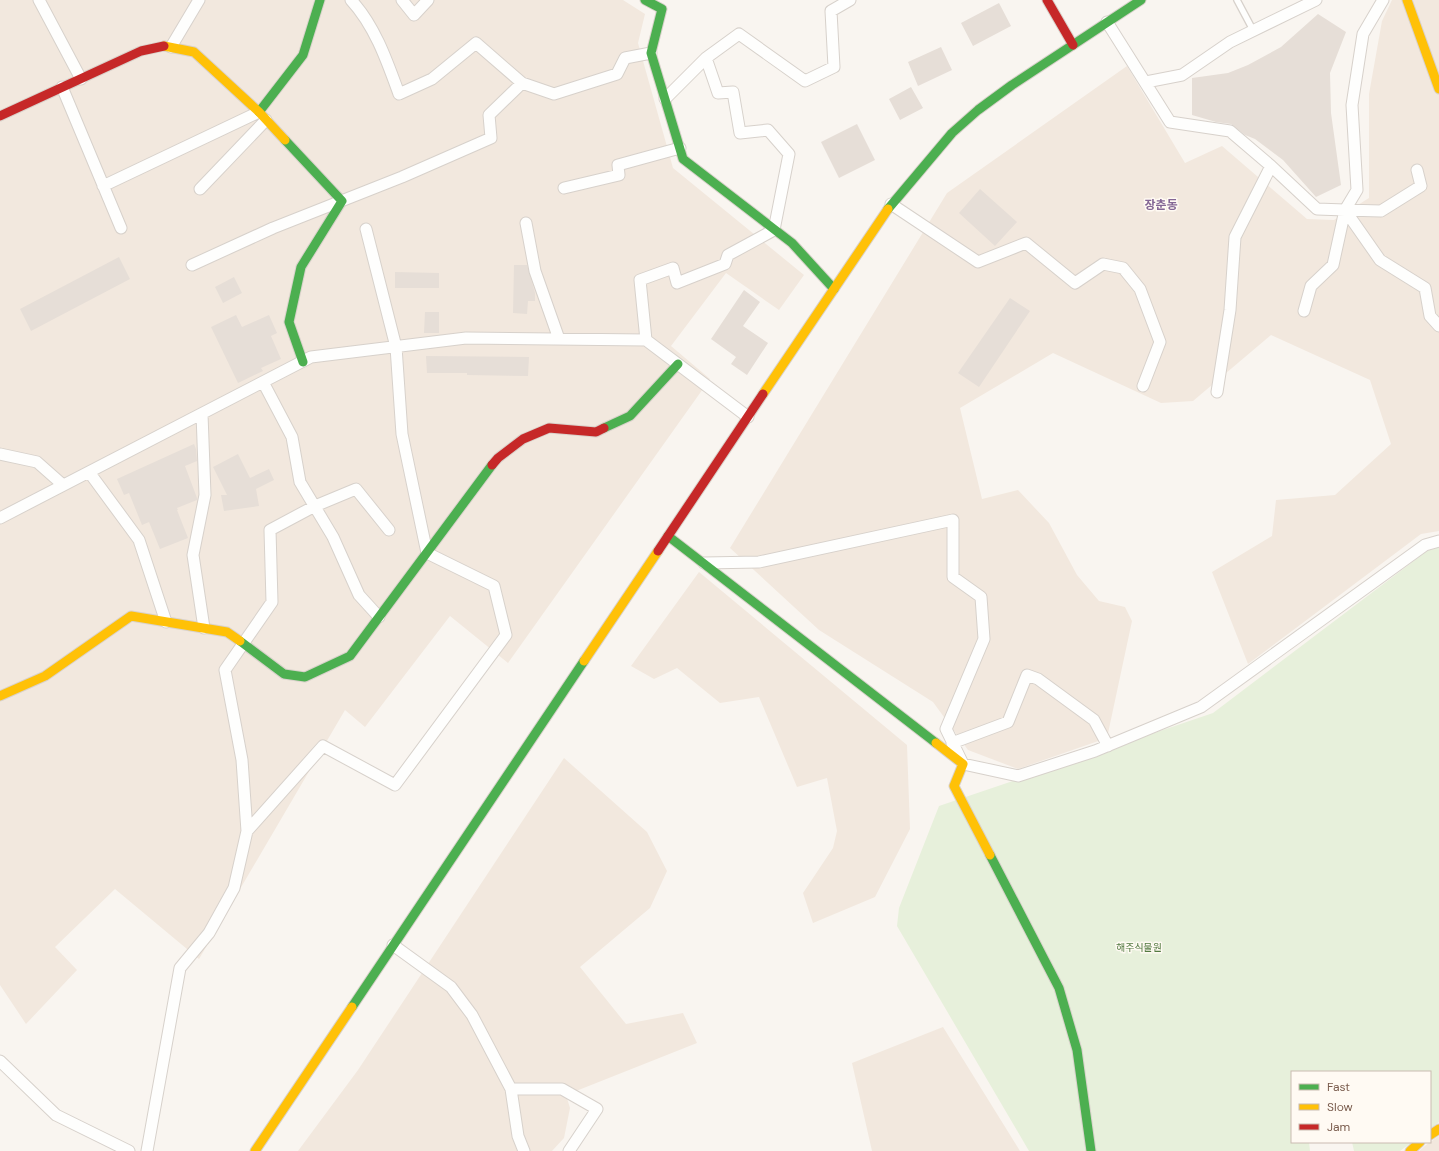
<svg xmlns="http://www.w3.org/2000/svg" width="1439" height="1151" font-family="'DM Sans','Noto Sans KR',sans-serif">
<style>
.residential{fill:#f2e8de}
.green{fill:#e7f0db}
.building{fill:#e6ded7}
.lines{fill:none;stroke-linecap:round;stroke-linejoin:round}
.lane-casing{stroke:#d7d1cb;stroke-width:8}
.street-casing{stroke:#d7d1cb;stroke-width:13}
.fast-casing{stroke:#d9d2cb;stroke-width:11}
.slow-casing{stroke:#d9d2cb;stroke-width:11}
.jam-casing{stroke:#d9d2cb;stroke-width:11}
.lane{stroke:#fefefd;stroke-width:5.5}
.street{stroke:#fefefd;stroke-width:11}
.fast{stroke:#4caf50;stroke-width:9}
.slow{stroke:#ffc107;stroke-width:9}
.jam{stroke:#c62828;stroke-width:9}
.labels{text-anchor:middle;stroke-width:3;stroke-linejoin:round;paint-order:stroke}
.park-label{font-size:10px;fill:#537a41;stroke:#fffaf3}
.quarter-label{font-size:12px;font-weight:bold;fill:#846695;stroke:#fffaf3}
</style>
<rect width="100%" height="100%" fill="#f9f5f0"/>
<!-- residential -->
<path class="residential" d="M0 0H623L645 14 638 43 673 168 804 275 779 310 726 273 671 346 710 379 508 663 450 616 365 727 345 710 199 959 115 889 55 947 77 970 26 1024 0 985Z
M1392 0H1439V531L1421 534 1248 664 1212 572 1272 536 1276 500 1335 495 1391 444 1370 380 1271 335 1193 401 1161 403 1053 353 960 408 982 499 1018 490 1049 523 1077 575 1099 601 1125 607 1132 621 1107 738 1018 769 968 750 933 702 819 630 730 548 947 193 1127 66 1185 163 1222 146 1307 219 1334 220 1369 198V94L1382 21Z
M699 572 907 745 910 829 875 897 813 923 803 893 833 848 837 831 827 778 797 787 759 697 720 703 677 668 654 679 631 666Z
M564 758 647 832 667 871 650 908 580 967 626 1024 683 1013 697 1043 566 1095 570 1108 564 1138 552 1151H298L358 1070Z
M943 1027 1020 1151H872L852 1063Z
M1439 1136V1151H1419L1426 1145Z"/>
<!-- green -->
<path class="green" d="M1439 547V1122L1430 1129V1072H1292V1142H1309L1310 1151H1029L897 926 899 908 939 806 1213 713 1427 551Z
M1352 1142H1412L1400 1151H1354Z"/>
<!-- building -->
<path class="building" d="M999 3 1011 26 973 46 961 23Z
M1318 14 1346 32 1330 73 1331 113 1341 185 1316 197 1283 160 1255 139 1245 135 1231 124 1216 122 1192 115V78L1228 73 1248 65 1281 47Z
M941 47 952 70 918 86 908 62Z
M911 87 923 108 900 120 889 99Z
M857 124 875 160 839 178 821 142Z
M980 189 1017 222 995 246 959 213Z
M119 257 130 279 31 331 20 309Z
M514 265H527L535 293V301H528L527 314 513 313Z
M395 272 439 273V288H395Z
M234 277 242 293 223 303 215 287Z
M744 290 760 302 743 326 768 343 747 375 731 364 736 357 711 339Z
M1010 298 1030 311 979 387 958 373Z
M425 312H439V333H424Z
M236 315 242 327 269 315 277 333 271 336 281 359 261 368 263 371 238 383 211 327Z
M426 356 529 357 528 376 467 375V373H427Z
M194 444 196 449 197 461 185 466 197 498V500L177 508 178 510H177L188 538 160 549 149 522 142 525 129 493 124 495 117 479Z
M238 454 250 478 269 469 274 480 256 489 259 506 224 511 221 495H227L213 467Z"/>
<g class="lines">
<!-- lane casing -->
<g class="lane-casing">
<path id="lane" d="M1237 0 1253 30"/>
</g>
<!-- street casing -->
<g class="street-casing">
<path id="street" d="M39 0 81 79
M351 0C375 26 387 61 399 94L432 79 476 43 522 83
M402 0 414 15 428 0
M1107 22 1170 122 1230 131 1271 166 1317 209 1345 210 1357 190 1352 105 1363 34 1383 0
M171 47 199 0
M1146 82 1182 75 1230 42 1316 0
M62 87 121 228
M665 99 706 58 739 34 805 81 834 67 831 11 850 0
M103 186 259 112
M564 188 619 175 618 165 680 148
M200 189 266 120
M891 204 978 262 1026 243 1075 283 1103 264 1123 268 1140 289 1160 342 1143 386
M1345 210 1381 211 1421 186 1417 170
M526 223 535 271 559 339
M192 265 273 228 402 177 491 138 489 115 522 83 554 94 617 74 625 58 651 53
M1304 311 1311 286 1333 265 1345 210 1380 260 1425 288 1430 316 1439 326
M646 340 640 280 673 268 677 283 725 264 728 255 774 230 789 154 768 130 740 133 733 92 718 93 706 58
M263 382 292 437 300 482 333 537 359 595 379 617
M1217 392 1230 310 1235 237 1271 166
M202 414 205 495 193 555 204 628
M0 454 37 462 63 485
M89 472 139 540 166 622
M0 518 311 357 466 338 646 340 748 417
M704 563 759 562 953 520V577L981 597 984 639 946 729 963 764 1018 776 1095 751 1201 707 1425 545 1439 541
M952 743 1008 722 1027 675 1038 679 1094 720 1108 746
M247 831 242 760 225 670 272 602 270 530 315 506 356 489 389 530
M393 945 451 987 472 1015 511 1089 518 1136 524 1151
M0 1061 56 1115 129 1151
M511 1089H562L597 1109 569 1151
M147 1151 180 968 209 933 234 888 247 831 323 746 395 785 506 635 494 586 427 553 402 434 396 347 366 229"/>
</g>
<!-- fast casing -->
<g class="fast-casing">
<path id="fast" d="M645 0 662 9 651 53 683 159 792 243 834 289
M259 112 303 55 320 0
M285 140 342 201 301 267 289 322 303 362
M888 209 952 133 978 110 1012 85 1141 0
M604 428 630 416 678 364
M668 536 936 743
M240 641 284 674 305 677 350 656 492 465
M990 855 1059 988 1077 1050 1091 1151
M352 1007 584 661"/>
</g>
<!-- slow casing -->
<g class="slow-casing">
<path id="slow" d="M1407 0 1439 89
M164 46 194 52 259 112 285 140
M763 394 888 209
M584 661 658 551
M0 696 45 676 131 616 227 632 240 641
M936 743 963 764 954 786 990 855
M1430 1135 1439 1129
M255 1151 352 1007
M1410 1151 1420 1142"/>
</g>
<!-- jam casing -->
<g class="jam-casing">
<path id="jam" d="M1047 0 1073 45
M0 116 141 51 164 46
M492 465 498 458 523 439 549 428 596 432 604 428
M658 551 763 394"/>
</g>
<!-- lane -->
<use href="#lane" class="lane"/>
<!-- street -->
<use href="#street" class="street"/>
<!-- fast -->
<use href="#fast" class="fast"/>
<!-- slow -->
<use href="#slow" class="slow"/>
<!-- jam -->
<use href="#jam" class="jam"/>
</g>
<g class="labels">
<!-- park labels -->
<g class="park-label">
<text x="1139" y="951">해주식물원</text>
</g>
<!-- quarter labels -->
<g class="quarter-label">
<text x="1161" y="209">장춘동</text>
</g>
</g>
<!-- legend -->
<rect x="1291" y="1071" width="140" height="72" fill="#fffaf3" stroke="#cabbb1"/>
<rect x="1299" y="1084" width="20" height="6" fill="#4caf50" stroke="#cabbb1"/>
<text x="1327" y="1091" font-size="12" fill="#7a5c4d">Fast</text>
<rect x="1299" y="1104" width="20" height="6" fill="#ffc107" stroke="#cabbb1"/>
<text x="1327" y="1111" font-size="12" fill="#7a5c4d">Slow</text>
<rect x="1299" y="1124" width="20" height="6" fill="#c62828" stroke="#cabbb1"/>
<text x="1327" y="1131" font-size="12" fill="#7a5c4d">Jam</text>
</svg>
